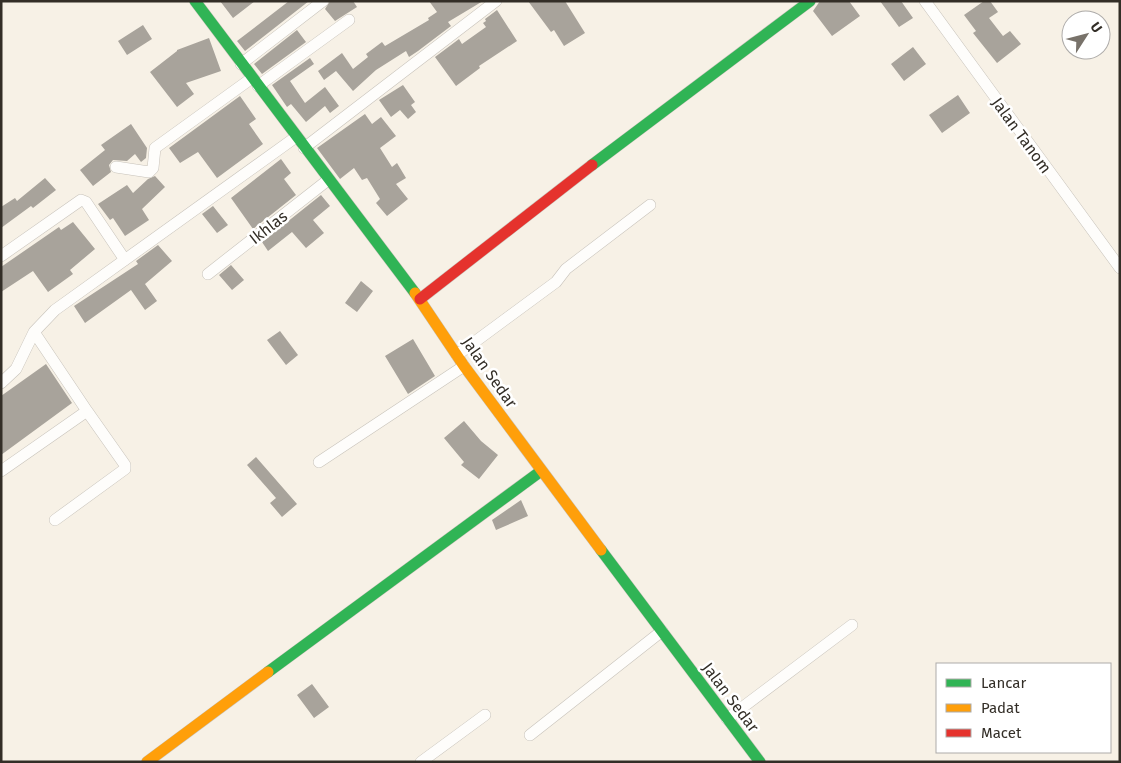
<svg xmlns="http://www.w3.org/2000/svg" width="1121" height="763" font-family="'Fira Sans',sans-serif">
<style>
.building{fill:#a8a39b}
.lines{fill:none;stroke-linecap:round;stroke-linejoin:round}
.street-casing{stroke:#c7c2ba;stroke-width:12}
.fast-casing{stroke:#c7c2ba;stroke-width:12}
.slow-casing{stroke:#c7c2ba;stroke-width:12}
.jam-casing{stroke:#c7c2ba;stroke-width:12}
.street{stroke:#fefdfb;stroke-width:11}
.fast{stroke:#30b455;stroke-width:11}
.slow{stroke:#ff9f0a;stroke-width:11}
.jam{stroke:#e5322d;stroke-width:11}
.labels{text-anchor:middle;stroke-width:5;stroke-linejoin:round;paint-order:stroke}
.street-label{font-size:16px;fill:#332e27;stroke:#fff}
</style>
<rect width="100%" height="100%" fill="#f7f1e6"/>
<!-- building -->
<path class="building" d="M220 1H255L233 18Z
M289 1H309L245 51 237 41Z
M330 1H353L357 7 335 21 325 9Z
M429 1H483L448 22 451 26 418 51 409 57 406 51 376 70 353 91 336 71 324 80 318 71 342 53 353 69 368 57 366 54 382 42 385 46 429 20 428 18 437 12Z
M528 1H565L585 33 564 46 554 30 551 32Z
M820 1H849L860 16 832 36 813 11Z
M880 1H901L913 18 899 27Z
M984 1H990L998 12 989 18 1003 36 1010 31 1021 44 997 63 973 33 976 31 964 15Z
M497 10 517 41 479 66 480 68 456 86 435 57 459 39 462 44 486 27 483 23 486 21 485 19Z
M143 25 152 39 127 55 118 41Z
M297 30 306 42 262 74 254 64Z
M209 38 221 71 186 83 194 94 177 107 150 72 177 51V50Z
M913 47 926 64 904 81 891 64Z
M310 58 314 64 290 81 305 103 325 87 339 106 330 113 325 106 306 122 291 104 287 107 272 85Z
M403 85 415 102 411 105 416 112 408 119 400 110 391 117 379 100Z
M958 95 970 113 942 133 929 115Z
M240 96 256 119 249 124 263 144 217 178 198 152 180 163 169 148Z
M365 114 372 124 381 117 396 136 380 148 392 167 397 163 406 178 396 184 408 199 387 216 376 203 380 199 367 178 362 180 354 168 340 179 317 148Z
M131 124 147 148 146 158 141 162 135 154 127 161 113 160 109 165 111 172 93 186 80 170 105 150 101 145Z
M281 159 291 173 284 179 296 195 253 229 231 198Z
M155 176 165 187 142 209 149 220 125 236 113 218 110 220 98 204 127 185 133 193 148 179Z
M45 178 56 190 33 208 31 206 1 228V207L15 198 17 201Z
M321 195 330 206 313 220 324 233 306 248 292 232 268 251 262 242Z
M213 206 228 225 217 233 202 214Z
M73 222 95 249 70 270 73 274 48 292 33 271 1 292V267L59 227 61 230Z
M158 245 172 261 145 284 157 301 145 310 131 290 85 323 74 306 138 264 136 261Z
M231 265 244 280 232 290 219 275Z
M361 281 373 291 357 312 345 303Z
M280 331 298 355 286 365 267 340Z
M413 339 435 376 408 394 385 356Z
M46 364 72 403 1 455V396Z
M464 421 481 441 498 455 479 479 461 465 464 462 444 438Z
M256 457 297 504 282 517 270 503 276 498 247 465Z
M521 500 528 516 496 530 492 520Z
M312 684 329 707 314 718 297 695Z"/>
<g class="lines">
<!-- street casing -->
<g class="street-casing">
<path id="street" d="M925 1 1120 268
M241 64 323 1
M258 86 349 20
M304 148 496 1
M116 167 149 172 153 168 155 148 252 78
M1 256 81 200 86 202 125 260
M208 274 328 180
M457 355 556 282 566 269 650 205
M1 383 16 369 34 332 55 310 296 137
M319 462 464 366
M1 471 87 411 34 332
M55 520 125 469V465L87 411
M727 719 852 625
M530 735 662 631
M421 762 485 715"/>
</g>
<!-- fast casing -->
<g class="fast-casing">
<path id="fast" d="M195 1 415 293
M592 165 810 1
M601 550 760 762
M268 672 541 471"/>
</g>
<!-- slow casing -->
<g class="slow-casing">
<path id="slow" d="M415 293 464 366 601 550
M147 762 268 672"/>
</g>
<!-- jam casing -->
<g class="jam-casing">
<path id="jam" d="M420 299 592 165"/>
</g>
<!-- street -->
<use href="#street" class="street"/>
<!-- fast -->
<use href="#fast" class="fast"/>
<!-- slow -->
<use href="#slow" class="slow"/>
<!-- jam -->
<use href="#jam" class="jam"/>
</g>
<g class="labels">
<!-- street labels -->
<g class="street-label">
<text transform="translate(1022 135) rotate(54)" y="6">Jalan Tanom</text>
<text transform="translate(268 227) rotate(-38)" y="6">Ikhlas</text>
<text transform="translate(490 372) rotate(55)" y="6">Jalan Sedar</text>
<text transform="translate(731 697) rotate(53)" y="6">Jalan Sedar</text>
</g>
</g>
<!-- border -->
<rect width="1121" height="763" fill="none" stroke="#332e27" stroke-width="5"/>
<!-- legend -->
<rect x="936" y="663" width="175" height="90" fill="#ffffff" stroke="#adaba9"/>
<rect x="946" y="679" width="25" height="8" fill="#30b455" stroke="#adaba9"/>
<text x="981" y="688" font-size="15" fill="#332e27">Lancar</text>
<rect x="946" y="704" width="25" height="8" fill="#ff9f0a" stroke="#adaba9"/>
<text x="981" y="713" font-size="15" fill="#332e27">Padat</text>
<rect x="946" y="729" width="25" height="8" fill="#e5322d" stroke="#adaba9"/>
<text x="981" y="738" font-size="15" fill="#332e27">Macet</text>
<!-- north arrow -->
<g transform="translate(1086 35) rotate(54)"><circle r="24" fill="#ffffff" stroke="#adaba9"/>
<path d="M0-4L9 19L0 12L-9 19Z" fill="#78726a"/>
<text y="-8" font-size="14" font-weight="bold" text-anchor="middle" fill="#332e27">U</text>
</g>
</svg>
